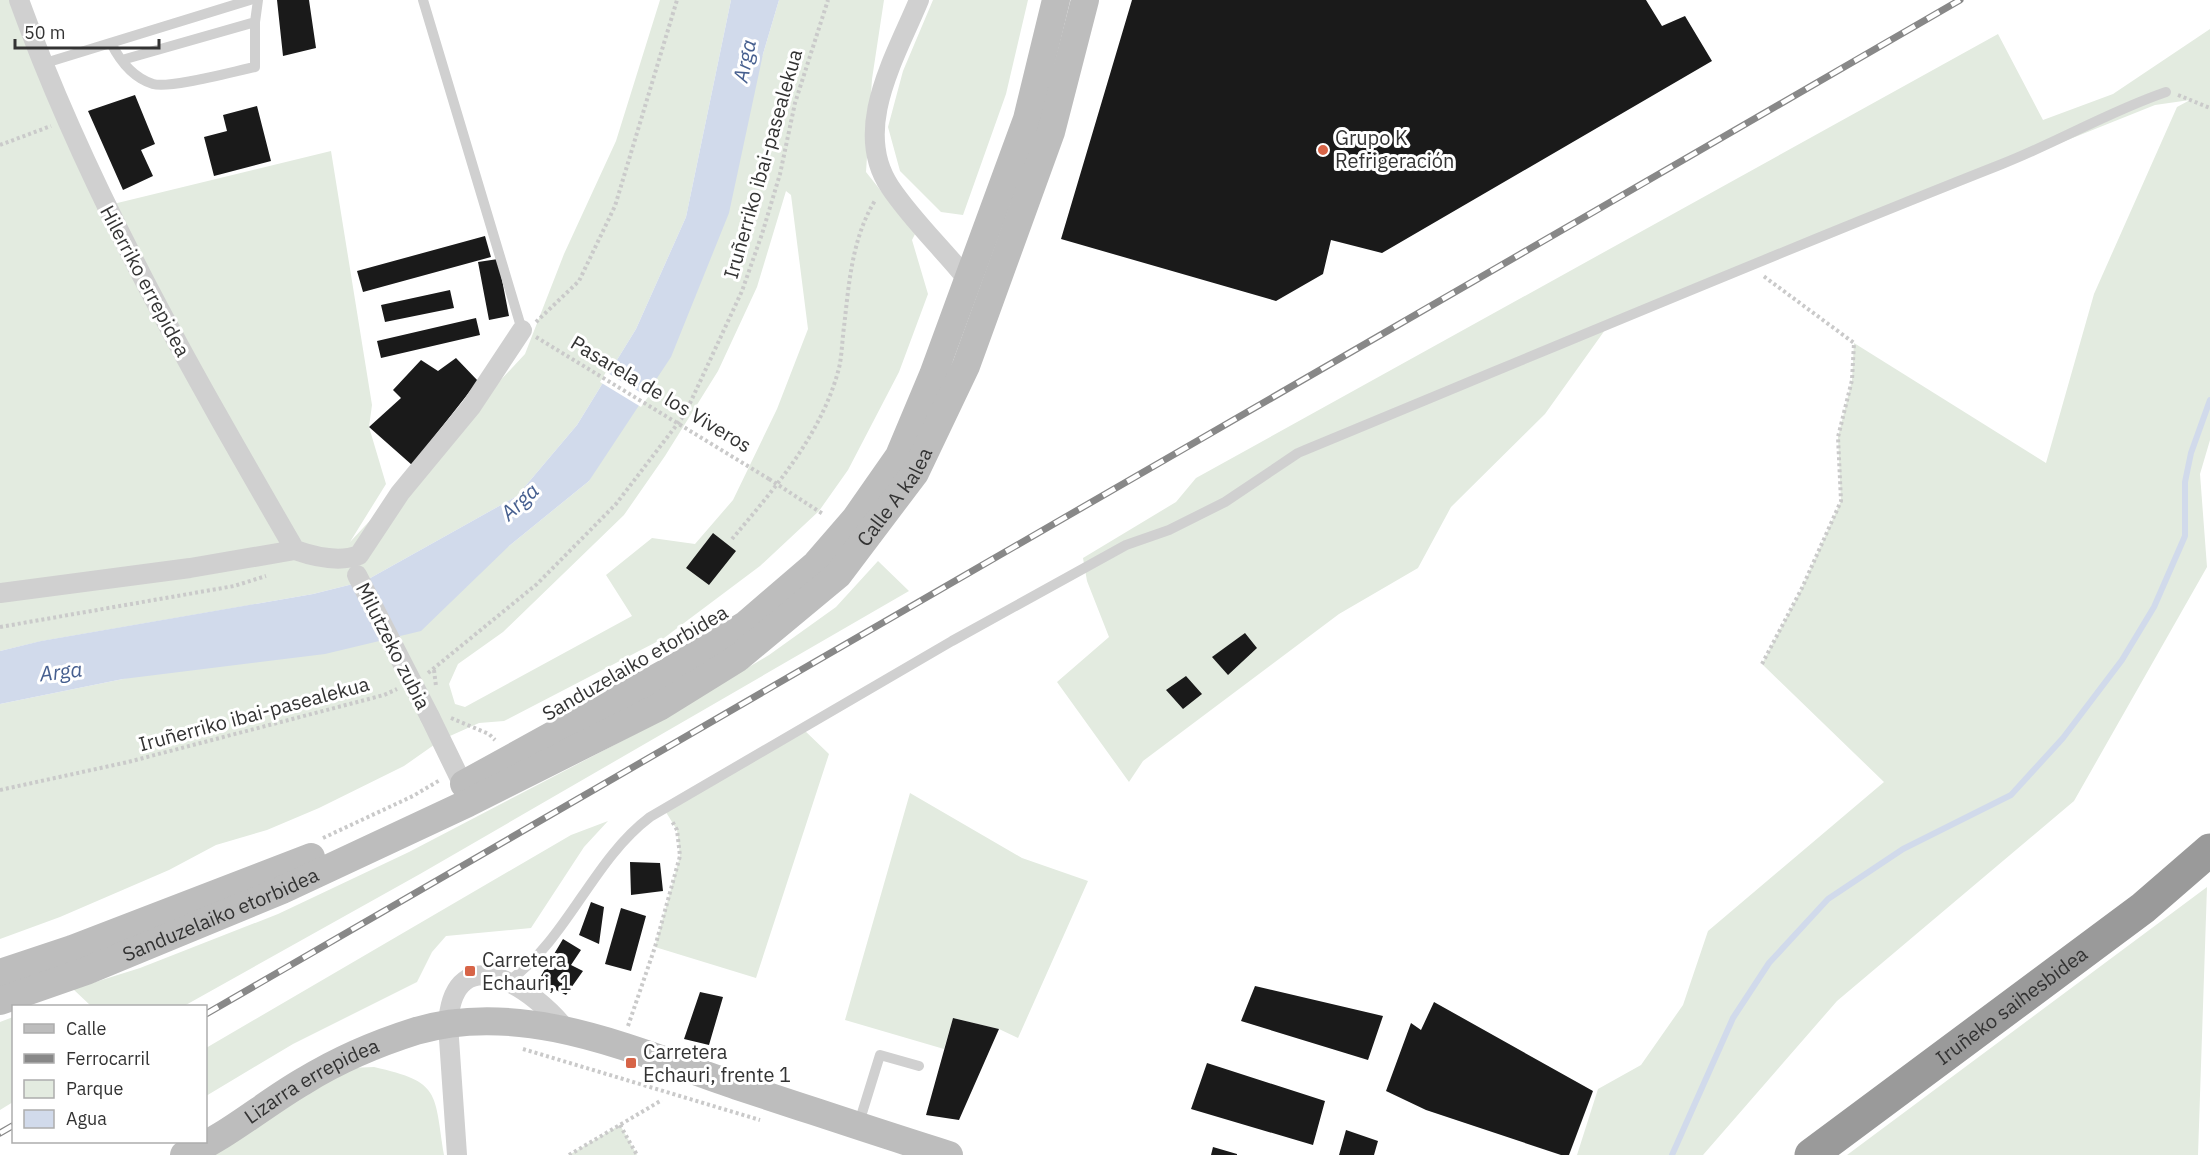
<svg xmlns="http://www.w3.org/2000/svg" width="2210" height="1155" font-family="'IBM Plex Sans',sans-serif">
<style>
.green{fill:#e3ebe0;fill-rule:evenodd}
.water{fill:#d1daeb}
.pier{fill:#fff}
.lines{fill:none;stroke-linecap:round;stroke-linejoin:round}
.stream{stroke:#d1daeb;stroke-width:6}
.building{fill:#1a1a1a}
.path{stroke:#cacaca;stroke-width:4;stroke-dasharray:3 3;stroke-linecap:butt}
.lane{stroke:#d0d0d0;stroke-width:10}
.street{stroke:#d0d0d0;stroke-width:20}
.secondary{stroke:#bdbdbd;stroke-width:28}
.highway{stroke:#9a9a9a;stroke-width:33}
.rail-casing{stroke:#888;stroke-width:7}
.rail{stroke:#fff;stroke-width:4.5;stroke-dasharray:14;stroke-linecap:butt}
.path-bridge{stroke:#cacaca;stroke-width:4;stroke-dasharray:3 3;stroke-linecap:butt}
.street-bridge{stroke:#d0d0d0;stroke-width:20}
.poi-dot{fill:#d76447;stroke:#fff;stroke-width:2}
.labels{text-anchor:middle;stroke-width:6;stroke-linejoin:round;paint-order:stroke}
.poi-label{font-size:20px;fill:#333;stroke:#fff;text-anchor:start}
.street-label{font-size:20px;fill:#333;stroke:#fff}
.water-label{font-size:21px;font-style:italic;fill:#465f8f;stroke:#fff}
</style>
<rect width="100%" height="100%" fill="#fff"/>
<!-- green -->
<path class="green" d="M0 0H19L105 206 331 151 372 405 369 427 386 484 350 542 525 354 564 254 616 141 660 0H731L686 217 636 329 577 425 517 496 365 581 313 594 42 641 0 651Z
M779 0H884L872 79 866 172 915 234 912 240 928 294 899 372 848 470 819 511 760 566 664 638 504 721 479 723 441 740 404 766 319 808 267 830 216 845 169 870 60 917 0 939V704L123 679 509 546 589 481 763 54ZM786 191 791 195 808 329 777 409 733 500 695 544 652 538 606 575 632 616 465 707 455 704 449 684 458 664 503 632 624 515 665 456 718 371 757 287Z
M933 0H1028L1006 94 963 215 941 212 900 171 888 127 903 71Z
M2210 29V440L2200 474 2207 567 2074 801 1837 1001 1703 1155H1577L1598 1089 1641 1065 1683 1005 1708 931 1884 782 1762 664 1802 588 1841 501 1838 437 1852 380 1854 343 2046 463 2094 294 2177 107 2190 100 2155 105 1610 323 1545 414 1451 507 1418 568 1339 614 1143 761 1129 782 1057 682 1109 637 1087 581 1083 558 1176 502 1196 478 1998 34 2043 120 2113 94Z
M878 561 909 591 420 874 184 1006H91L73 989 140 968 278 914 409 852 641 731 769 655 836 607Z
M802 728 829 754 756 978 655 947 680 856 677 830 664 809Z
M910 793 1022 858 1088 881 1018 1038 999 1029 953 1018 944 1049 845 1020Z
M608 821 584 847 531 928 446 936 432 952 417 982 293 1044 206 1096V1048L571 835Z
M2207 887 2198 1155H1847Z
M13 1017V1102L0 1110V1022Z
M374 1067C441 1082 434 1092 444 1155H180L325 1069Z
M620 1125 637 1155H569Z"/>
<!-- water -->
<path class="water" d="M731 0H779L763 54 729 213 671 357 589 481 509 546 421 631 325 654 123 679 0 704V651L41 641 313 594 365 581 517 496 577 425 636 329 686 217Z"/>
<!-- pier -->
<path class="pier" d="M606 372 648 397 641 407 600 382Z"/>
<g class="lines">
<!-- stream -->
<path class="stream" d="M1672 1155 1733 1018 1769 963 1828 899 1903 849 2011 795 2063 738 2122 660 2154 607 2185 536V482L2191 453 2210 400"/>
</g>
<!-- building -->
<path class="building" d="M277 0H309L316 48 283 56Z
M1132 0H1646L1662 26 1685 16 1712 61 1382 253 1331 240 1323 274 1276 301 1061 239Z
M135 95 155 144 141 150 153 176 123 190 88 111Z
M257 106 271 161 214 176 204 137 227 131 223 115Z
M485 236 491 257 363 292 357 271Z
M498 259 509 316 489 320 478 262Z
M450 290 454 308 385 322 381 305Z
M476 318 480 335 381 358 377 341Z
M456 358 478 381 412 465 369 427 401 398 393 390 421 360 438 371Z
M713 533 736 551 709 585 686 568Z
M1245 633 1257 648 1228 675 1212 657Z
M1186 676 1202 694 1183 709 1166 690Z
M630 862 660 863 663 891 631 895Z
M591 902 604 907 599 944 579 935Z
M621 908 646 916 631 971 605 964Z
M563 939 581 950 571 965 583 971 566 995 538 981Z
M1255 986 1383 1016 1368 1060 1241 1021Z
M700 992 723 997 709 1045 684 1039Z
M1434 1002 1593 1091 1569 1155H1561L1426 1110 1386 1091 1411 1023 1421 1030Z
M953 1018 999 1029 959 1120 926 1115Z
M1207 1063 1325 1101 1313 1145 1191 1109Z
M1346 1130 1378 1141 1374 1155H1339Z
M1213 1147 1237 1154V1155H1211Z"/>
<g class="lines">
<!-- path -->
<path class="path" d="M2178 95 2210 108
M0 145 51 126
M536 322 579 281 615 206 677 0
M769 479 823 514
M732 539C775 488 822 434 839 368 842 355 842 341 844 327 849 283 852 237 876 199
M0 627 234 586 266 576
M1762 664 1802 588 1841 501 1838 437 1852 380 1854 343 1762 275
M434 670 436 686
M428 673 537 584 616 504 685 414 742 291 762 234 780 174 795 103 828 0
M451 718 489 734 495 740
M0 790 128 762 384 695 397 689
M323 838 413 796 440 780
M628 1026 655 947 680 856 677 830 672 821
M523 1049 760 1120
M620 1125 637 1155
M569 1155 662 1100"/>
<!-- lane -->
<path class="lane" d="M423 0 522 330
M111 43C120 61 134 78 153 84 170 89 235 71 255 67V22L258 0
M122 60 255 22
M42 64 250 0
M509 981C569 937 592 861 650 817L952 641 1126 545 1169 530 1225 502 1298 453C1533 356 1766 257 2002 164 2058 142 2110 111 2166 92
M858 1126 880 1055 919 1066"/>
<!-- street -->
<path class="street" d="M19 0C89 194 192 372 295 550
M919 0C896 56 851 129 890 187 912 220 942 248 967 279
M0 593 190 568 295 550C315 557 339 563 359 555L400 493 471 407 522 330
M430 717 463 785
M457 1155 448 1024C454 933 536 990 567 1031"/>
<!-- secondary -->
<g class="secondary">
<path d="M464 784 669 671 745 625 816 564 855 519 899 456 933 375 1027 119 1056 0"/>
<path d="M0 973 72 949 311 857"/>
<path id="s1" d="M0 1001 86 971 282 890 468 803 659 707 738 658 838 575 915 473 966 366 1051 132 1085 0"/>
<path id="s2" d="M184 1155C227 1137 264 1104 304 1081 338 1060 378 1043 416 1031 524 999 637 1052 737 1086 808 1109 878 1133 949 1155"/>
</g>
<!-- highway -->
<path class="highway" id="s3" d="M1811 1155 2143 908 2210 850"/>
<!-- rail casing -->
<g class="rail-casing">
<path id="rail" d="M206 1014 1960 0
M0 1133 14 1125"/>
</g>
<!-- rail -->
<use href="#rail" class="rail"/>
<!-- path-bridge -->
<path class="path-bridge" d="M536 337 769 479"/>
<!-- street-bridge -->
<path class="street-bridge" d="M357 575 430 717"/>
</g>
<!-- markers -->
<g class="poi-dot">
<circle cx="1323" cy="150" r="6"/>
<rect x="464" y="965" width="12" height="12" rx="3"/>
<rect x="625" y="1057" width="12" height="12" rx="3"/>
</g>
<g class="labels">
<!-- poi labels -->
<g class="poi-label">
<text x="1335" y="145">Grupo K<tspan x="1335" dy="23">Refrigeración</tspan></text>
<text x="482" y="967">Carretera<tspan x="482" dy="23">Echauri, 1</tspan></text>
<text x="643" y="1059">Carretera<tspan x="643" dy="23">Echauri, frente 1</tspan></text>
</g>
<!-- street labels -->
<g class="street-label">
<text transform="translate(763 164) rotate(-74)" y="7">Iruñerriko ibai-pasealekua</text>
<text transform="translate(145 281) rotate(62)" y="7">Hilerriko errepidea</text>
<text transform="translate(661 394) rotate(31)" y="7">Pasarela de los Viveros</text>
<text dy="7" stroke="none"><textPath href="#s1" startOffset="1042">Calle A kalea</textPath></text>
<text transform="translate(393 646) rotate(63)" y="7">Milutzeko zubia</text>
<text transform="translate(635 663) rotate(-30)" y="7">Sanduzelaiko etorbidea</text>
<text transform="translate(254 714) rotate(-15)" y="7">Iruñerriko ibai-pasealekua</text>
<text dy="7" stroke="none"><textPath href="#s1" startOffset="237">Sanduzelaiko etorbidea</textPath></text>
<text dy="7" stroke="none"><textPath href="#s3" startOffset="250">Iruñeko saihesbidea</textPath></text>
<text dy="7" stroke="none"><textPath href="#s2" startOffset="148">Lizarra errepidea</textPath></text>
</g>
<!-- water labels -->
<g class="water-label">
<text transform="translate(745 61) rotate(-78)" y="7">Arga</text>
<text transform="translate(520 502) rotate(-43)" y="7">Arga</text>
<text transform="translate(61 672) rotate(-7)" y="7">Arga</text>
</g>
</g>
<!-- legend -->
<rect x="12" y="1005" width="195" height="138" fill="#ffffff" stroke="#adadad" stroke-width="1.5"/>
<rect x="24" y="1024" width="30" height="9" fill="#bdbdbd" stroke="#adadad" stroke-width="1.5"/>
<text x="66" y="1035" font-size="18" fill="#333333">Calle</text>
<rect x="24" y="1054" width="30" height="9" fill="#888888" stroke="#adadad" stroke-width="1.5"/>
<text x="66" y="1065" font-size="18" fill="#333333">Ferrocarril</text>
<rect x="24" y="1080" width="30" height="18" fill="#e3ebe0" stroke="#adadad" stroke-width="1.5"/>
<text x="66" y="1095" font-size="18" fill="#333333">Parque</text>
<rect x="24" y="1110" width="30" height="18" fill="#d1daeb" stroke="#adadad" stroke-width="1.5"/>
<text x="66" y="1125" font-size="18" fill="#333333">Agua</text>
<!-- scale -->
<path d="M15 39v9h144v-9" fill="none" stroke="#333333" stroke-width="3"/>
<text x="24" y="39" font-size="18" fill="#333333" stroke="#ffffff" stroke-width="4.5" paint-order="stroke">50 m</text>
</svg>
